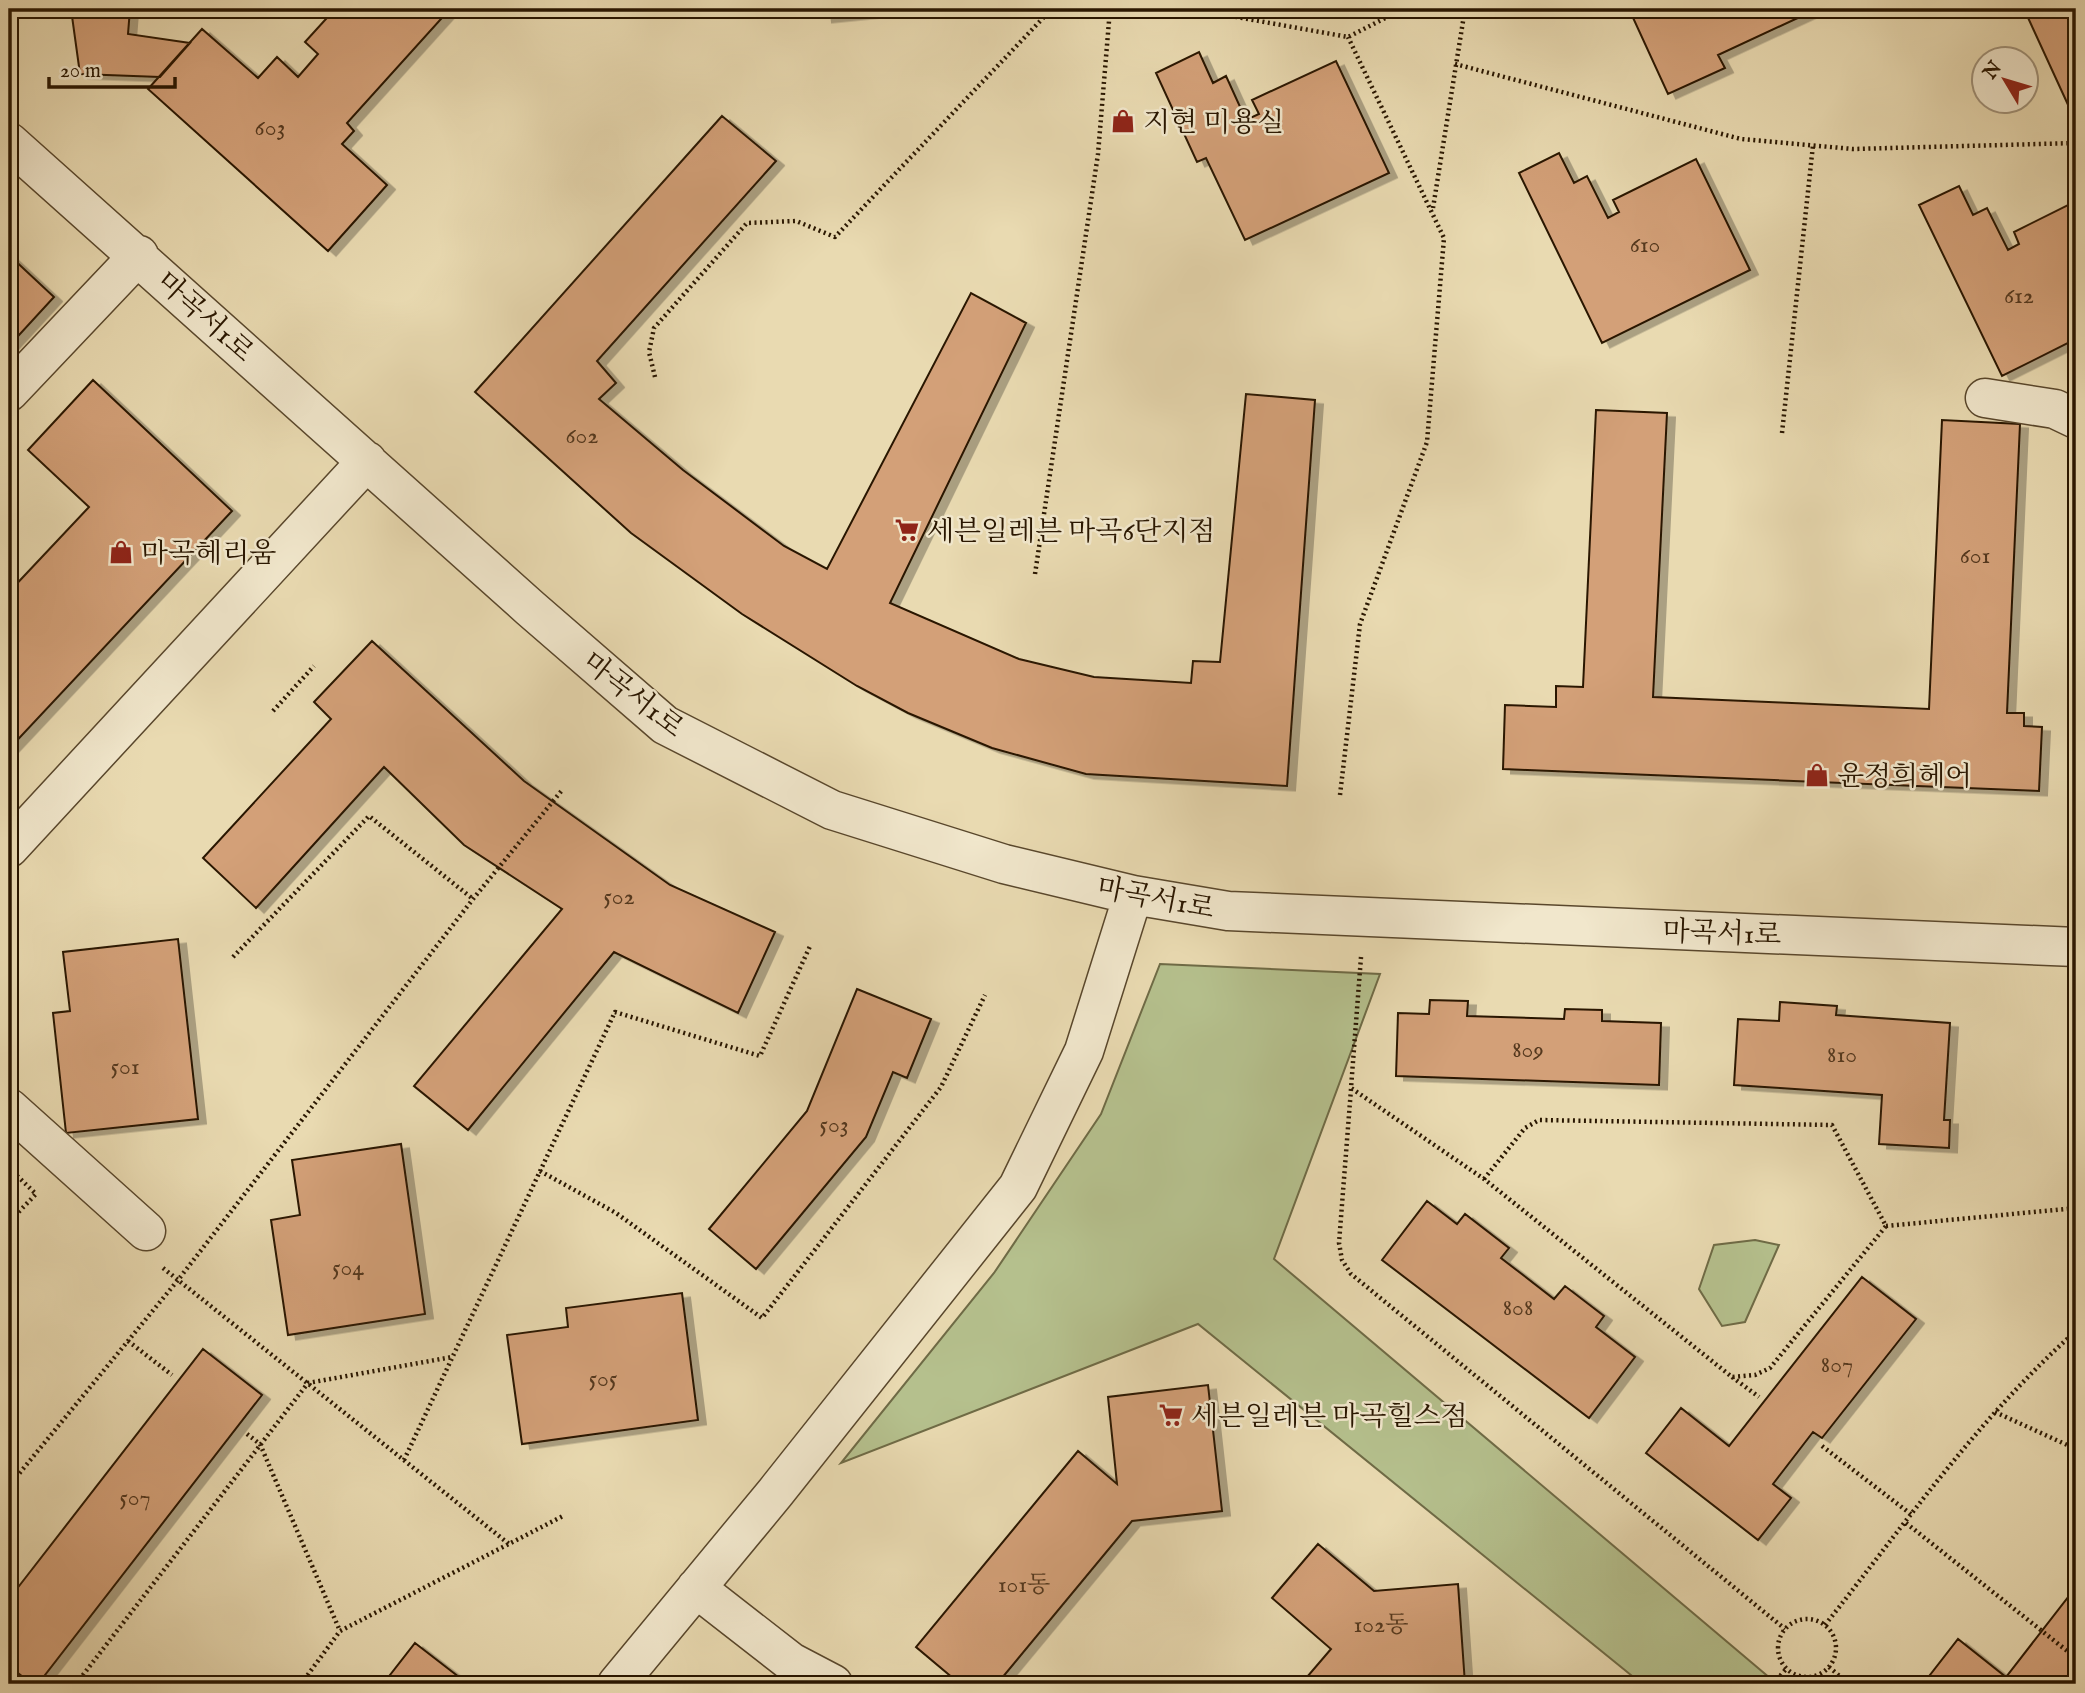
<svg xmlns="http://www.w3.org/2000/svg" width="2085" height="1693" font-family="'IM FELL English','Noto Serif KR',serif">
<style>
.green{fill:#b5c08d;stroke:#6f6b46;stroke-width:2}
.building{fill:#d3a078;stroke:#291600;stroke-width:2;filter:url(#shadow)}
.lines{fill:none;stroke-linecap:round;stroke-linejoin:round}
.minor-casing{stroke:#59472c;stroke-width:41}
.path{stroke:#291600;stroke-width:4.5;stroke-dasharray:2 3.5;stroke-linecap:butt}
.minor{stroke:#f1e7cc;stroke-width:38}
.labels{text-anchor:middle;stroke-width:5;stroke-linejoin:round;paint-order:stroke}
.number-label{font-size:24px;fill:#54381e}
.poi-label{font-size:28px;fill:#291600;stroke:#f1e7cc;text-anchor:start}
.street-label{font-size:28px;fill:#291600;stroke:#f1e7cc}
</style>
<defs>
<filter id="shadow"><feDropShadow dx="8" dy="4.5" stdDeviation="0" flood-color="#0004"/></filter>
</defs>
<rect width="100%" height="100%" fill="#e9dab1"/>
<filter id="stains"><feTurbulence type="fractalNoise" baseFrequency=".00286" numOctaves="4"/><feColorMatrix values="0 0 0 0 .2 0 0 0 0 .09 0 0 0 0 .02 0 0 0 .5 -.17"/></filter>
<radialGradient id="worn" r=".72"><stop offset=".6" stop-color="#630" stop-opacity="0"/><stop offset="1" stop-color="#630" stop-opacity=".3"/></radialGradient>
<!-- green -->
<path class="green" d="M1160 964 1380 974 1274 1259 1777 1684H1642L1198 1324 841 1463 994 1273 1101 1114Z
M1755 1240 1779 1245 1745 1322 1722 1326 1699 1289 1714 1245Z"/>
<!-- building -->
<path class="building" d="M71 9H130L128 34 190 43 160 77 80 74Z
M335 9H450L347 123 354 131 342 144 387 185 328 251 148 89 202 29 258 78 277 57 298 77 318 54 305 42Z
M823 9H911L824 18Z
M1629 9H1817L1718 55 1725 68 1668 94Z
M2024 9H2076L2075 120Z
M1199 52 1213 83 1226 76 1246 120 1259 114 1252 100 1336 61 1389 173 1245 240 1206 158 1197 162 1156 73Z
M722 116 776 161 597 361 616 383 599 399 683 470 784 546 827 569 971 293 1026 323 890 603 1019 659 1094 677 1191 683 1193 661 1220 662 1246 394 1315 400 1287 786 1086 774 992 748 908 713 857 686 742 614 631 533 475 392Z
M1559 153 1574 183 1587 176 1608 218 1619 212 1613 200 1696 159 1750 270 1602 343 1519 173Z
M1959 186 1973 215 1987 208 2008 250 2019 244 2014 232 2076 201V339L2002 376 1919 205Z
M9 255 54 297 9 346Z
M93 380 232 511 9 749V592L89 507 28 450Z
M1596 410 1667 413 1653 697 1929 709 1942 420 2020 424 2007 713H2024V726L2042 727 2039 791 1503 769 1505 705 1556 707V686L1583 687Z
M372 641 524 781 670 885 775 932 738 1013 614 952 468 1130 414 1086 562 909 464 845 384 767 256 908 203 858 331 719 314 702Z
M178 939 198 1119 66 1133 53 1013 70 1011 63 952Z
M857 989 931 1019 907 1078 893 1072 866 1137 756 1269 709 1229 807 1111Z
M1430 1000 1468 1001 1467 1016 1564 1019 1565 1009 1602 1010V1021L1661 1023 1659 1085 1396 1076 1398 1013 1429 1014Z
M1780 1002 1837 1006 1836 1015 1950 1023 1944 1120H1950L1949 1148 1879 1144 1882 1095 1734 1085 1738 1019 1779 1021Z
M401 1144 425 1314 288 1335 271 1220 300 1215 292 1160Z
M1427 1201 1457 1224 1465 1214 1509 1248 1501 1258 1554 1299 1565 1286 1604 1316 1596 1327 1635 1357 1589 1418 1382 1260Z
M1862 1277 1916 1319 1822 1438 1813 1432 1773 1484 1791 1498 1758 1540 1646 1453 1681 1408 1729 1446Z
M682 1293 698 1420 522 1444 507 1335 568 1327 566 1308Z
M203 1349 262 1395 38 1684H9V1599Z
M1208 1385 1222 1511 1132 1521 997 1684H960L916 1647 1078 1451 1117 1484 1108 1397Z
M1318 1544 1374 1591 1458 1584 1465 1684H1301L1331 1649 1272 1598Z
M2076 1587V1681L2074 1684H1923L1958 1639 2006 1677Z
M415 1643 468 1684H383Z
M9 1666 32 1684H9Z"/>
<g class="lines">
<!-- minor casing -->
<g class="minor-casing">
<path id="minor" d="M9 142 530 608 665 725 832 810 1004 864 1133 895 1228 911 2076 947
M9 392 139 255
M1985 398 2055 409 2076 419
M9 848 367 461
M9 1108 146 1231
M696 1588 791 1662 833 1684
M617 1684 775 1493 1018 1187 1084 1051 1133 895"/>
</g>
<!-- path -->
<path class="path" d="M1192 9 1348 37 1403 9
M1455 64 1741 139 1853 149 2076 143
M1433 208 1465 9
M655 377 649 352 654 328 747 223 796 221 835 237 1044 17 1049 9
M1782 433 1813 145
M1035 574 1098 154 1110 9
M273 711 314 666
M1340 795 1360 624 1427 442 1444 238 1348 37
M233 957 369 816 473 899
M1361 957 1351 1088 1484 1179 1732 1377 1755 1375 1770 1368 1886 1226 1832 1125 1539 1120 1525 1128 1484 1179
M1351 1089 1339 1243 1342 1260 1351 1274 1785 1629
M9 1168 36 1194 9 1222
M540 1171 616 1213 762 1318 941 1087 985 995
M1886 1226 2076 1208
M163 1268 509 1544
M128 1341 172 1375
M1732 1377 1759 1397
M1995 1412 2076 1449
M247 1434 260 1444 340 1631
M1822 1446 1912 1515
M404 1460 615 1012 760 1056 811 944
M9 1486 178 1280 473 899 563 789
M1906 1523 2076 1658
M1778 1648a29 29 0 1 1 58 0a29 29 0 1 1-58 0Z
M1825 1625C1905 1524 1980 1416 2076 1331
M1829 1667 1849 1684
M76 1684 308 1383 452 1357
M301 1684 340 1631 565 1515
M1773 1684 1787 1668"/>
<!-- minor -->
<use href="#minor" class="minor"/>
</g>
<!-- icons -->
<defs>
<g id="shop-bare" transform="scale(1.89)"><path d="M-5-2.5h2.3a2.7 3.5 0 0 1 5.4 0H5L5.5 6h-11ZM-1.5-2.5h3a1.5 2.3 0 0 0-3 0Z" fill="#8f2418" stroke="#f1e7cc" stroke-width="2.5" paint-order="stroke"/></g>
<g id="supermarket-bare" transform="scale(1.89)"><path d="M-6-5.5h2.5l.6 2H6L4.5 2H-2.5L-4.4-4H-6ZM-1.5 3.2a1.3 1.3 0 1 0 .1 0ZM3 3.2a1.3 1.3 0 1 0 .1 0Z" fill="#8f2418" stroke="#f1e7cc" stroke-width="2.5" paint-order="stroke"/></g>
</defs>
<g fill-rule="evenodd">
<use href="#shop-bare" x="1123" y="121"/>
<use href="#supermarket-bare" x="907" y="530"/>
<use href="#shop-bare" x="121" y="552"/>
<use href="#shop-bare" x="1817" y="775"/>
<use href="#supermarket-bare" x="1171" y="1415"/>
</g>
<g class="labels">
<!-- number labels -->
<g class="number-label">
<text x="270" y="135">603</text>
<text x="1645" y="252">610</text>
<text x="2019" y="303">612</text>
<text x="582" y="443">602</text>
<text x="1975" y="563">601</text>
<text x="619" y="904">502</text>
<text x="1528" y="1057">809</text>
<text x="1842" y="1062">810</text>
<text x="125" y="1074">501</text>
<text x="834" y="1132">503</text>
<text x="348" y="1275">504</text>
<text x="1518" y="1315">808</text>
<text x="1837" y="1372">807</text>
<text x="603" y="1386">505</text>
<text x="135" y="1505">507</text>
<text x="1024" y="1592">101동</text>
<text x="1381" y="1632">102동</text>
</g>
<!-- poi labels -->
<g class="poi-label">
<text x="1143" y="131">지현 미용실</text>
<text x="927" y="540">세븐일레븐 마곡6단지점</text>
<text x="141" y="562">마곡헤리움</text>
<text x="1837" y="785">윤정희헤어</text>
<text x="1191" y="1425">세븐일레븐 마곡힐스점</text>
</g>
<!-- street labels -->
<g class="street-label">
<text transform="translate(206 316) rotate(42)" y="10">마곡서1로</text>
<text transform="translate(634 694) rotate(38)" y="10">마곡서1로</text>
<text transform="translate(1156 897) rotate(11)" y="10">마곡서1로</text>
<text transform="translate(1722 932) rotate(2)" y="10">마곡서1로</text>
</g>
</g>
<!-- margin -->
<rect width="2085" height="1693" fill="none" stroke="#e9dab1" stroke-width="35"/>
<rect x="10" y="10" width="2064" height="1672" fill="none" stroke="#291600" stroke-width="3.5"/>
<rect x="18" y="18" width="2050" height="1658" fill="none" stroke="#291600" stroke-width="2"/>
<!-- north arrow -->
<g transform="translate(2005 80) rotate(308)"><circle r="33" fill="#f1e7cc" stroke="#a1937a" stroke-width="2"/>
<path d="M0-5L12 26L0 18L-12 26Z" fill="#8f2418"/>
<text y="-10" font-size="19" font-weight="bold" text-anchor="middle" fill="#291600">N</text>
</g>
<!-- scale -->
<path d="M49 77v10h126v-10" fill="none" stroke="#291600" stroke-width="3.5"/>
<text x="60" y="77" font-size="21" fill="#291600" stroke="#f1e7cc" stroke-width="5" paint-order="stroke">20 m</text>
<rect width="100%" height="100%" filter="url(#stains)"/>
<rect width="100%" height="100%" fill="url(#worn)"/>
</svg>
